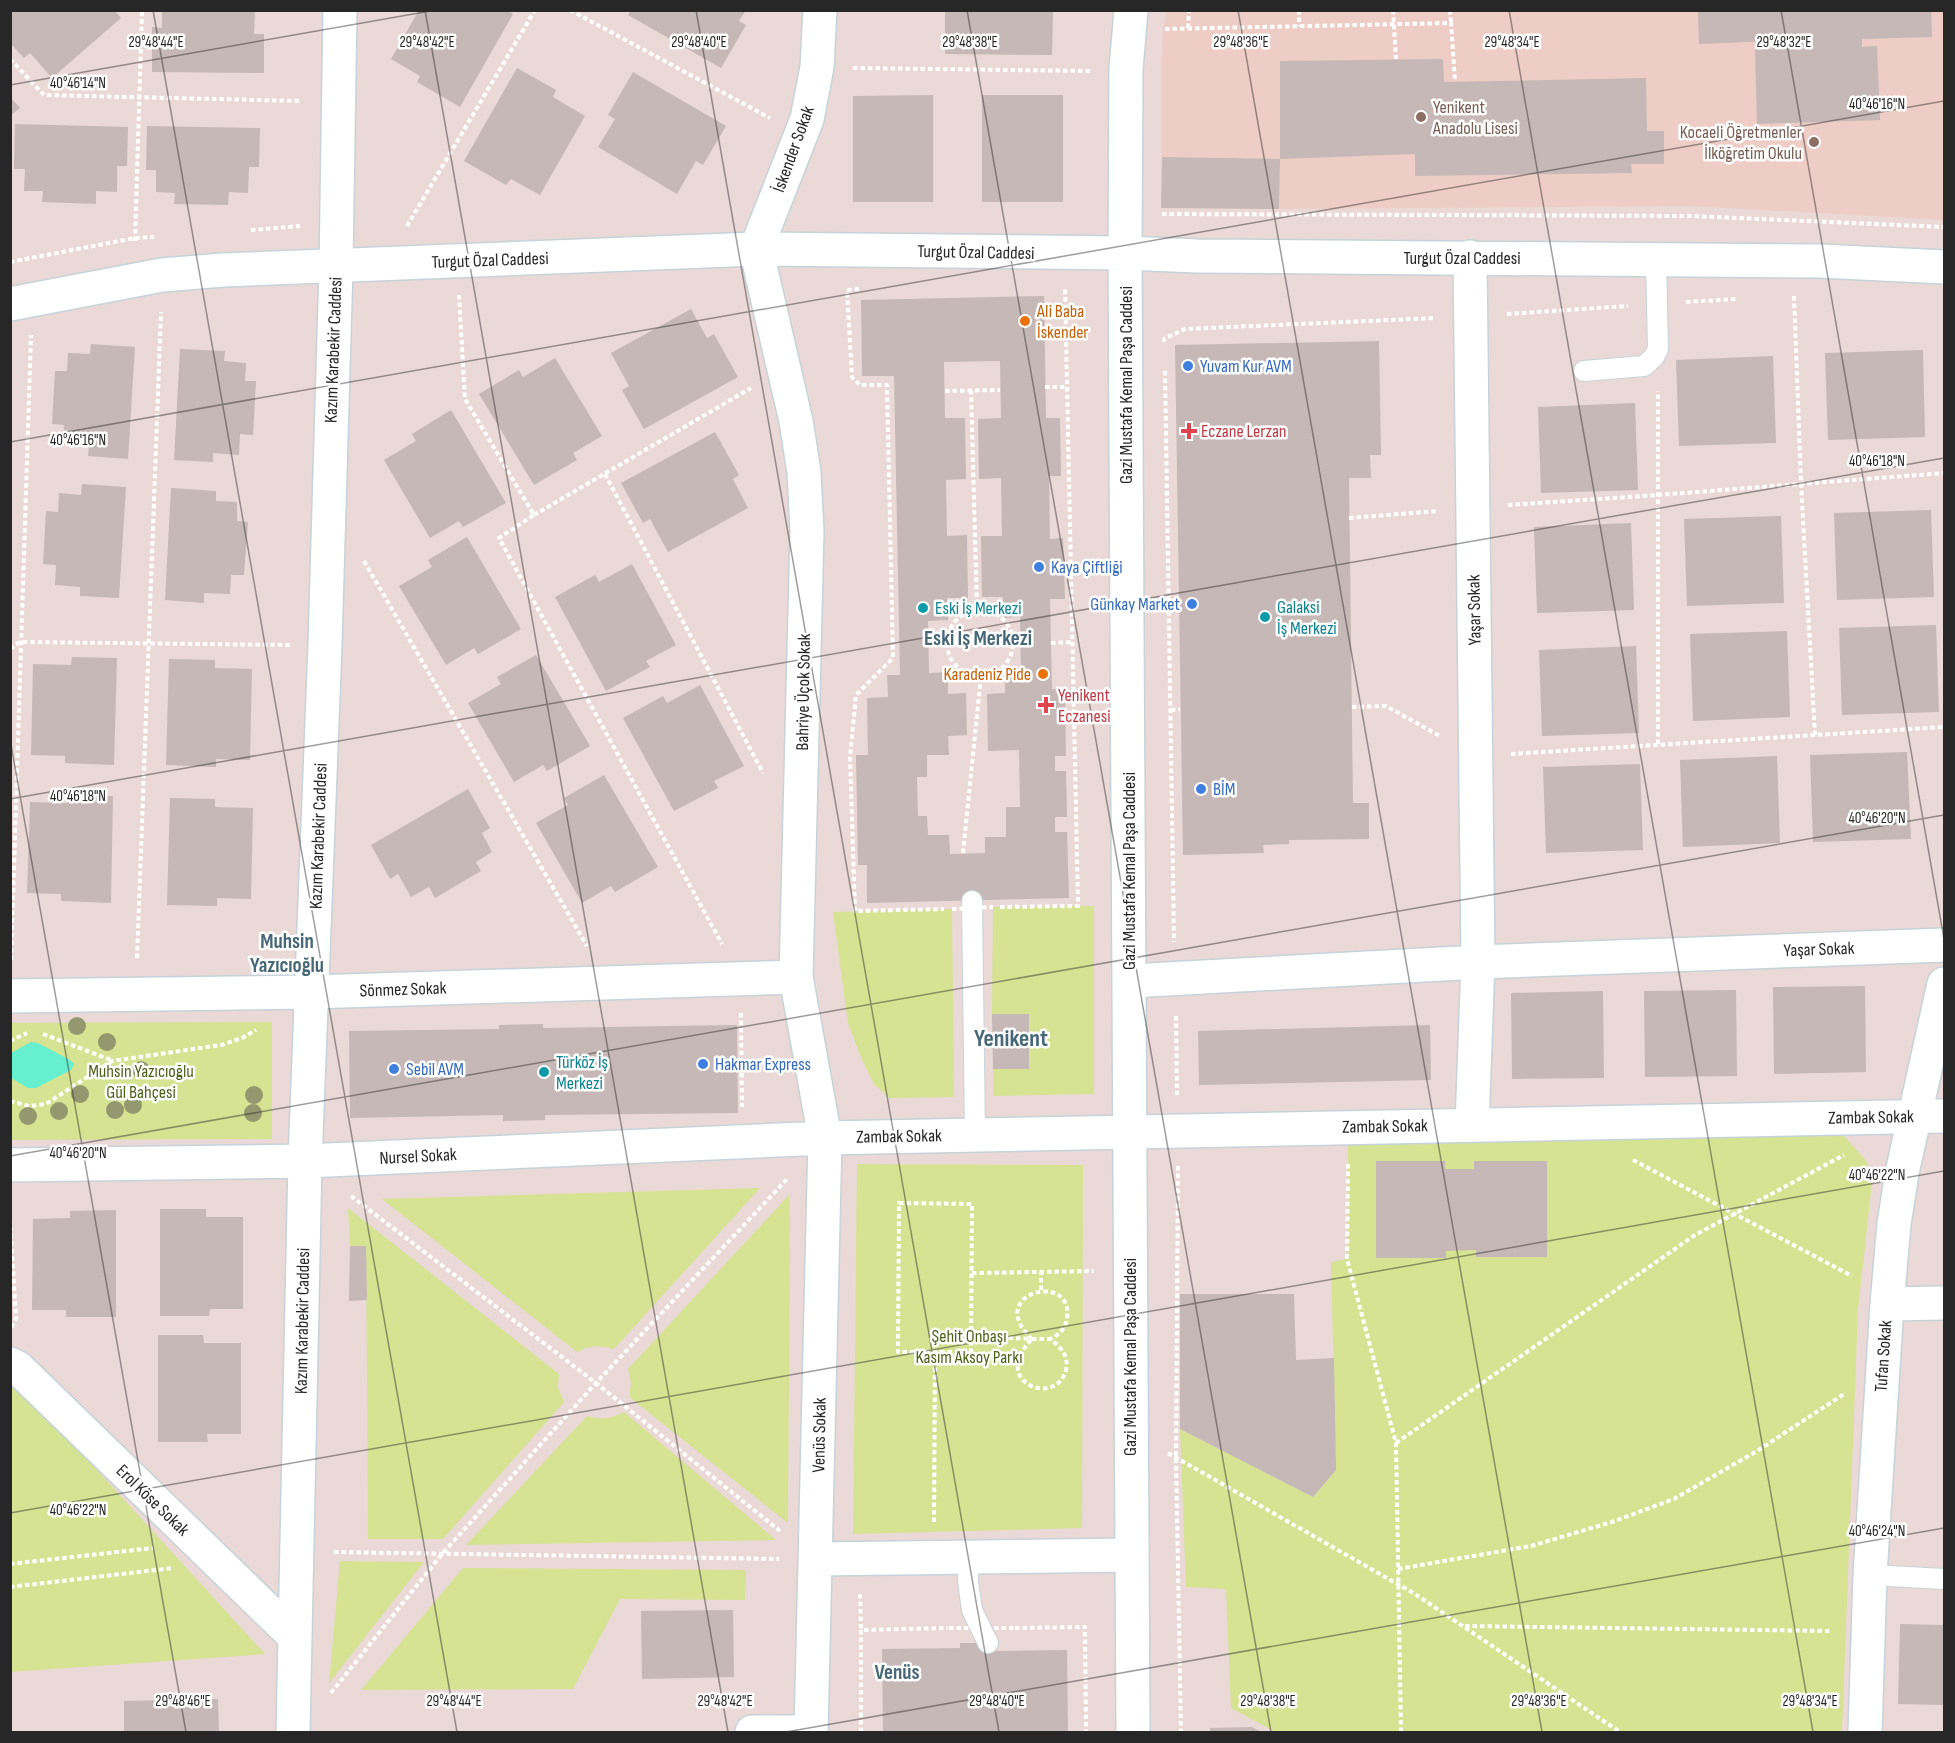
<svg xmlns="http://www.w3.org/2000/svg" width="1955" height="1743" font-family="'Sofia Sans Condensed',sans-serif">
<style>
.education{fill:#edcdc6}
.green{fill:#d5e392}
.water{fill:#67f0d0}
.building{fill:#c5b8b6;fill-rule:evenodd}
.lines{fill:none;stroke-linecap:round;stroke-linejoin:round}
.service-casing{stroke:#c6d3da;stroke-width:22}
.minor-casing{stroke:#c6d3da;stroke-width:36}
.tertiary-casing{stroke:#c6d3da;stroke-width:36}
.path{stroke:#fff;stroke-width:4;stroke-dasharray:4.5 3;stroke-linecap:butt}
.service{stroke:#fff;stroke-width:20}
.minor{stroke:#fff;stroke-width:33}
.tertiary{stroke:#fff;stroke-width:33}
.path-bridge{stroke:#fff;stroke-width:4;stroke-dasharray:4.5 3;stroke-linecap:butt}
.tree{fill:#94986e}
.ticks{fill:none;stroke:#272727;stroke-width:1.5;stroke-opacity:0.45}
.education-dot{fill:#8d6e63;stroke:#fff;stroke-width:2}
.food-dot{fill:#e8710a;stroke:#fff;stroke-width:2}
.shop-dot{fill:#3f7fe0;stroke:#fff;stroke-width:2}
.health-dot{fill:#e0444e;stroke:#fff;stroke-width:2}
.culture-dot{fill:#0f9aa8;stroke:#fff;stroke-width:2}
.labels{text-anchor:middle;stroke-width:5;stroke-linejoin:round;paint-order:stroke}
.education-label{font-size:18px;fill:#785e54;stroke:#fff;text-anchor:start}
.street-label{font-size:18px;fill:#272727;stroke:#fff}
.food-label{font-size:18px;fill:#c56008;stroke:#fff;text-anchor:start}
.shop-label{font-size:18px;fill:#366cbe;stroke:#fff;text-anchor:start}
.health-label{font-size:18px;fill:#be3a42;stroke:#fff;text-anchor:start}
.culture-label{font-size:18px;fill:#0d838f;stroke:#fff;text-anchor:start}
.park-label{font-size:18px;fill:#4d6318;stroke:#fff}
.quarter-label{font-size:21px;font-weight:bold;fill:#476877;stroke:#fff}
.district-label{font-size:24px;font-weight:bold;fill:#476877;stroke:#fff}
.ticks-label{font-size:15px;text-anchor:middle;fill:#272727;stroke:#fff;stroke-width:5;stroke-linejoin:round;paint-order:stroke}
</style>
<rect width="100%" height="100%" fill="#ead9d7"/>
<!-- education -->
<path class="education" d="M1167 11H1944V220L1690 206 1279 209 1280 159 1162 157V63L1163 29Z"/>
<!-- green -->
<path class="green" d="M1094 906V1094L993 1096V1069H1029V1014H992L993 907Z
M952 909 954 1097 889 1098 874 1084 862 1060 848 1023 833 912Z
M272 1022V1139L11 1140 10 1023Z
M1804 1132 1844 1136 1867 1162 1872 1183 1858 1309 1842 1732H1275L1231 1708 1226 1589 1186 1587 1180 1429 1313 1497 1336 1470 1331 1262 1347 1259 1348 1141Z
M857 1164 1083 1165 1082 1528 853 1534Z
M760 1188 614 1349C600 1345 590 1345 577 1352L382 1199Z
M789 1195 790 1215 788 1523 629 1397 631 1383 628 1369Z
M348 1208 559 1374 558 1388 564 1402 443 1539H368L366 1247 350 1246Z
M11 1376 265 1654 10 1672Z
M624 1412 776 1540 466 1545 587 1416C601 1420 610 1419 624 1412Z
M340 1561 424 1562 329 1683Z
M463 1568 746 1570 745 1600 620 1599 573 1689 361 1690Z"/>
<!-- water -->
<path class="water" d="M31 1042 38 1043 70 1060 74 1064 71 1070 36 1088H28L11 1078V1053Z"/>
<!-- building -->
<path class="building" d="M10 10H114L121 18 52 78 30 53 24 58 10 43Z
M162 10H255L254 34H264V73L152 72V27L162 28Z
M419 10H507L513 14 460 107 417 82 420 76 391 59Z
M631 10H746L739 21 746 25 721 68 628 15Z
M945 10H1053L1052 55 945 54Z
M1698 10H1931L1932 37 1862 39V47L1877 46 1880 120 1757 124 1755 49H1772V41L1699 44Z
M1443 59 1444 82 1646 78 1647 131H1664V164H1631L1632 173 1415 176V154L1280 159V61Z
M517 68 556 90 553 97 585 116 540 195 511 179 506 185 464 161Z
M633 72 726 126 703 165 696 161 677 194 598 147 615 119 608 115Z
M933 95V202H853V96Z
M982 95H1063V202H982Z
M10 97 20 108 10 116Z
M15 124 128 127 127 166H117V192L96 191V204L42 202 43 191H24L25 169H14Z
M147 126 260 128 259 167H249L248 193 229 192 228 205 174 204 175 193 156 192V170H146Z
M1162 157 1280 159 1279 209 1161 208Z
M1044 296 1046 418H1060L1061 476H1049L1050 539 1063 538 1065 599H1050L1052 689 1065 688 1066 756H1055V771H1066L1067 817H1055V832H1067L1069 898 867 903V865H858L856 755H868L867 698 888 697 887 675H900L894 376H862L861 300ZM1000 361 1001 418 978 419 979 479 1001 478 1002 536H981L982 597H1003V618L1020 617 1021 673H1005V693L987 694 988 751 1019 750 1020 807H1006V837H985V853L950 854 949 835H928L927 816H918L917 777H927V755H949L948 736 967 735 966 693 948 694V672L929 673 928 621 948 620 947 598H968L967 535 947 536 946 480 966 479 965 418H945L944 362Z
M691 309 707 338 714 334 738 377 644 429 622 390 629 386 611 353Z
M1379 341 1381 455H1370L1371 478H1349L1353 803H1369V839L1289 840V844L1263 845 1264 853 1183 855 1175 345Z
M91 344 135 347 128 459 88 456 89 446 63 445 64 425 52 424 55 371H67L68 353 90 354Z
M180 349 225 351 224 361 246 363 245 381H256L253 435 240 434 239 455 213 453V462L174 460Z
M1923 350 1925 437 1828 440 1825 353Z
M1773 356 1776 443 1679 446 1676 360Z
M555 358 602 436 573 453 577 460 534 485 479 394 519 370 523 377Z
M1635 403 1638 490 1541 493 1538 407Z
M451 410 506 503 463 527 459 521 430 538 384 460 416 441 412 434Z
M715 432 739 475 733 479 748 508 668 552 650 519 643 523 621 483Z
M82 484 126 487 119 598 80 596V587L55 585 56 565 43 564 46 511 58 512 59 493 81 495Z
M171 488 216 491V501L237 502V521L248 522 244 575H231L230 594 204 593V603L165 600Z
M1931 510 1934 597 1837 600 1834 513Z
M1781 516 1784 603 1687 606 1684 519Z
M1631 523 1634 610 1537 613 1534 527Z
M467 537 521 629 478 654 474 648 446 665 399 586 432 567 428 560Z
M632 564 676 645 646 661 650 667 606 691 555 597 595 575 599 582Z
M1936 625 1939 712 1842 715 1839 628Z
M1787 631 1790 717 1693 721 1690 634Z
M1636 646 1639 733 1542 736 1539 650Z
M536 655 590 746 547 771 543 765 514 782 468 703 501 684 497 677Z
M72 657 117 658 114 765 65 763V756L31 755 33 664 71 665Z
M169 659 215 660V668L252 669 250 760 216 759V767L166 765Z
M700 685 744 766 714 781 718 788 674 811 623 718 663 696 667 703Z
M1907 752 1911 839 1813 842 1810 755Z
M1777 756 1780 843 1683 847 1680 760Z
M1640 764 1643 850 1546 853 1543 767Z
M604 775 658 867 615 892 611 886 582 903 536 823 568 805 564 798Z
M468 789 490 828 482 833 492 852 476 862 481 871 435 898 429 887 411 897 398 874 390 879 371 845Z
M68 795 113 796 111 903 61 901V894L27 893 30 802 68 803Z
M170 798 215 799V807L253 808 251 899 217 898V906L167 905Z
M1865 986 1866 1072 1774 1074 1773 987Z
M1736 990 1737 1076 1645 1077 1644 991Z
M1603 991 1604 1078 1512 1079 1511 993Z
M992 1014H1029V1069H993Z
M543 1024V1028L737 1025 738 1113 545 1115V1120L503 1121V1115L350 1118 349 1031 499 1029V1025Z
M1430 1025 1431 1080 1199 1085 1198 1031Z
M1376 1161H1445V1169H1474V1161H1547V1257H1476V1250L1446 1251V1258H1376Z
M160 1209H206V1217H243V1309H210L209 1316H160Z
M116 1210V1317H66V1310H32L33 1219 70 1218V1211Z
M350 1246H366L367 1300 349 1301Z
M1180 1294H1294L1296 1360 1334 1358 1336 1470 1313 1497 1180 1429Z
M158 1335H203L204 1343H241V1434H207L208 1442H158Z
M733 1610 734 1677 642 1679 641 1611Z
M1900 1624 1944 1625V1705L1898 1704Z
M960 1643H996V1651L1067 1650 1068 1732H883L882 1649 960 1648Z
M218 1699 219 1732H124V1701Z
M1252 1727 1261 1732H1210V1728Z"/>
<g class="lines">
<!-- service casing -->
<g class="service-casing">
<path id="service" d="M1584 371 1644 366 1654 357 1658 349 1656 259
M972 901 975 1135
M969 1557 968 1581 972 1610 988 1643
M1870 1575 1944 1579"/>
</g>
<!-- minor casing -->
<g class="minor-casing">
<path id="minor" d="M1125 253 1197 256 1820 261 1944 267
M1470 257 1478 962 1472 1125
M1130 981 1478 962 1944 945
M10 996 311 992 796 977
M10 1165 305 1161 825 1138 1944 1116
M1887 1304 1944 1303
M10 1364 18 1368 295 1637
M816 1559 1131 1555
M293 1732 305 1161 325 645 336 267 340 10
M752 1732H811
M811 1732 825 1138 796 977 807 531 804 472 796 421 756 249 807 119 817 67 820 10
M1865 1732 1870 1575 1887 1304 1894 1224 1902 1173 1944 984"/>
</g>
<!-- tertiary casing -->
<g class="tertiary-casing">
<path id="tertiary" d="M1131 10 1126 69 1125 253 1133 1732
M10 304 162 275 223 270 756 249 1125 253"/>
</g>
<!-- path -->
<path class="path" d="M570 10 770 118
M1299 10V26
M1393 10 1396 59
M1450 10 1451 23
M1188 28 1189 10
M1165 29 1451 23 1455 81
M10 59 44 95 302 101
M853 68 1092 71
M1162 214 1692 216 1944 227
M407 226 535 10
M251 230 300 226
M135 241 142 10
M10 262 135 238 154 237
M859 289 847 290 852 377 860 385H887L893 658 856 695 850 757 855 911 944 909
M459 295 465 399 534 515 499 538 722 944
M1794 296 1801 483 1815 735
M1686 302 1736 299
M1507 314 1628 306
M1164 342V339L1185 329 1436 318
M1165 371 1174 942
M1045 387H1066
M971 390 977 609
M945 391 1000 390
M605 474 763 773
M1508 505 1657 495 1944 473
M534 515 751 388
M1349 518 1438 511
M364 561 587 946
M947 643a33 33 0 1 1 66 0a33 33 0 1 1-66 0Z
M1051 643 1071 642
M929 645 946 643
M10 649 20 642 290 645
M1352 707 1386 706 1440 736
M1171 710 1180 709
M1658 744V391
M1511 754 1944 727
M963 853 981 676
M1000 907 1078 906 1065 289
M137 958 161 312
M11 960 31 335
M741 1013 742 1107
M1176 1016 1177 1095
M43 1034 111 1060
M10 1041 27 1033
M10 1101 29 1106 46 1104 112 1061 221 1045 242 1038 256 1030
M1633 1160 1852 1276
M1348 1164 1347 1259 1396 1443 1401 1732
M1178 1166 1176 1458 1181 1732
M351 1196 596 1383 780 1531
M899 1203 972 1204 971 1352H898Z
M10 1219 16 1318 11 1328
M972 1273 1094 1271
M1041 1290V1272
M971 1336 1031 1339
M1032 1339H1050C1061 1347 1069 1356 1066 1370 1056 1408 989 1382 1032 1339Z
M1032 1339C983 1293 1074 1270 1067 1318 1066 1328 1059 1335 1050 1339
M1396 1443 1695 1235 1844 1155
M1168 1453 1415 1594 1620 1732
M934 1522 935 1352
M334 1552 779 1559
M10 1564 153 1548
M1398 1569 1531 1546 1612 1522 1674 1499 1757 1451 1844 1394
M10 1587 173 1568
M860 1594 861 1630
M1465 1626 1832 1631
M1015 1628 1085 1627 1086 1732
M331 1693 442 1554 596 1383 788 1178
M861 1732V1630L948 1628"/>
<!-- service -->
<use href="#service" class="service"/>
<!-- minor -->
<use href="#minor" class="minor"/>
<!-- tertiary -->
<use href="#tertiary" class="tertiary"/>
<!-- path-bridge -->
<path class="path-bridge" d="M952 909 993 907
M949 1628H1014"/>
</g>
<!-- trees -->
<g class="tree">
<circle cx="77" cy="1026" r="9"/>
<circle cx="107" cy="1042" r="9"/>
<circle cx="141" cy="1070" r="9"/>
<circle cx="80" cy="1094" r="9"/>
<circle cx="254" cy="1095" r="9"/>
<circle cx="133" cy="1105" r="9"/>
<circle cx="115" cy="1110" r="9"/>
<circle cx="59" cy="1111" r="9"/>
<circle cx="253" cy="1113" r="9"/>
<circle cx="28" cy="1116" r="9"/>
</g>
<!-- ticks -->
<path class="ticks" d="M153 10 457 1732M425 10 728 1732M696 10 999 1732M967 10 1271 1732M1238 10 1542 1732M1509 10 1813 1732M1781 10 1944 939M10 85 436 10M10 442 1944 101M10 739 186 1732M10 799 1944 458M10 1156 1944 815M10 1513 1944 1171M786 1732 1944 1528"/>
<!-- markers -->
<g class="education-dot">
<circle cx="1421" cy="117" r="6"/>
<circle cx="1814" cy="142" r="6"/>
</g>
<g class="food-dot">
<circle cx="1025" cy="321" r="6"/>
<circle cx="1043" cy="674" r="6"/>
</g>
<g class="shop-dot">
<circle cx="1188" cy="366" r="6"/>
<circle cx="1039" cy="567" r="6"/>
<circle cx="1192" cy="604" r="6"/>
<circle cx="1201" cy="789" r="6"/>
<circle cx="703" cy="1064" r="6"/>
<circle cx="394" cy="1069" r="6"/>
</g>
<g class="health-dot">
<path d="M1186 422h6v6h6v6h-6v6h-6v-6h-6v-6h6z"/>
<path d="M1043 696h6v6h6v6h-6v6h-6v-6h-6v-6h6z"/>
</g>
<g class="culture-dot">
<circle cx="923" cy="608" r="6"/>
<circle cx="1265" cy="617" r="6"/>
<circle cx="544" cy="1072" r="6"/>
</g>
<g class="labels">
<!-- education labels -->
<g class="education-label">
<text x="1433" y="113">Yenikent<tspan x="1433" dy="21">Anadolu Lisesi</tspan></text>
<text x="1802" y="138" text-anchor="end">Kocaeli Öğretmenler<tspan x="1802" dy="21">İlköğretim Okulu</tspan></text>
</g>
<!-- street labels -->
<g class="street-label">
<text transform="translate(793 149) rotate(-70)" y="6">İskender Sokak</text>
<text transform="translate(976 252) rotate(1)" y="6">Turgut Özal Caddesi</text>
<text x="1462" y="264">Turgut Özal Caddesi</text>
<text transform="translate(490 260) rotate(-2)" y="6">Turgut Özal Caddesi</text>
<text transform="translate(333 350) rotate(-88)" y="6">Kazım Karabekir Caddesi</text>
<text transform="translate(1126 385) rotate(-90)" y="6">Gazi Mustafa Kemal Paşa Caddesi</text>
<text transform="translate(1474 610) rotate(-91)" y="6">Yaşar Sokak</text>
<text transform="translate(803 692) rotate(-89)" y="6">Bahriye Üçok Sokak</text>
<text transform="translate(318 836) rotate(-88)" y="6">Kazım Karabekir Caddesi</text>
<text transform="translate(1129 871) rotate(-90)" y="6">Gazi Mustafa Kemal Paşa Caddesi</text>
<text transform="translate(1819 949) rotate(-2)" y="6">Yaşar Sokak</text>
<text transform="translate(403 989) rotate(-2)" y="6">Sönmez Sokak</text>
<text transform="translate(1871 1117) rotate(-1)" y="6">Zambak Sokak</text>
<text transform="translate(1385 1126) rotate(-1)" y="6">Zambak Sokak</text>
<text transform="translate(899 1136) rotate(-1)" y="6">Zambak Sokak</text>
<text transform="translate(418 1156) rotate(-3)" y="6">Nursel Sokak</text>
<text transform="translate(302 1321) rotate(-89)" y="6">Kazım Karabekir Caddesi</text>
<text transform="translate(1883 1356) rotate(-86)" y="6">Tufan Sokak</text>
<text transform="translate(1130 1357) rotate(-90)" y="6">Gazi Mustafa Kemal Paşa Caddesi</text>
<text transform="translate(819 1435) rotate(-89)" y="6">Venüs Sokak</text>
<text transform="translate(153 1500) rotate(44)" y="6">Erol Köse Sokak</text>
</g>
<!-- food labels -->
<g class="food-label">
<text x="1037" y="317">Ali Baba<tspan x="1037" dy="21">İskender</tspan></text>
<text x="1031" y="680" text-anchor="end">Karadeniz Pide</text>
</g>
<!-- shop labels -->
<g class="shop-label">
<text x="1200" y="372">Yuvam Kur AVM</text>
<text x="1051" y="573">Kaya Çiftliği</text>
<text x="1180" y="610" text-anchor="end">Günkay Market</text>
<text x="1213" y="795">BİM</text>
<text x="715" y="1070">Hakmar Express</text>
<text x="406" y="1075">Sebil AVM</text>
</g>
<!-- health labels -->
<g class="health-label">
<text x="1201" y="437">Eczane Lerzan</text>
<text x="1058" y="701">Yenikent<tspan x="1058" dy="21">Eczanesi</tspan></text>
</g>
<!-- culture labels -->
<g class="culture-label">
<text x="1277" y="613">Galaksi<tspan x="1277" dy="21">İş Merkezi</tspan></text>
<text x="935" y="614">Eski İş Merkezi</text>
<text x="556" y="1068">Türköz İş<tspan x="556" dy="21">Merkezi</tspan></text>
</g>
<!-- park labels -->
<g class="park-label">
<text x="141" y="1077">Muhsin Yazıcıoğlu<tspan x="141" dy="21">Gül Bahçesi</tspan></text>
<text x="969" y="1342">Şehit Onbaşı<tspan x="969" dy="21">Kasım Aksoy Parkı</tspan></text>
</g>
<!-- quarter labels -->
<g class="quarter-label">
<text x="978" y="645">Eski İş Merkezi</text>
<text x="287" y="948">Muhsin<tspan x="287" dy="24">Yazıcıoğlu</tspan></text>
<text x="897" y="1679">Venüs</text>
</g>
<!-- district labels -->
<g class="district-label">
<text x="1011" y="1046">Yenikent</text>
</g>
</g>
<g class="ticks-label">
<text x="156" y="47">29°48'44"E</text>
<text x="427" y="47">29°48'42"E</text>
<text x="699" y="47">29°48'40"E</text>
<text x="970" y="47">29°48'38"E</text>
<text x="1241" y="47">29°48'36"E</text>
<text x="1512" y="47">29°48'34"E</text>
<text x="1784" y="47">29°48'32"E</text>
<text x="78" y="88">40°46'14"N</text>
<text x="1877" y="109">40°46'16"N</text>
<text x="78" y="445">40°46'16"N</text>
<text x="1877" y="466">40°46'18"N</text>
<text x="78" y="801">40°46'18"N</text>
<text x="1877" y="823">40°46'20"N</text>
<text x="78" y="1158">40°46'20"N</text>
<text x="1877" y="1180">40°46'22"N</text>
<text x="78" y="1515">40°46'22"N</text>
<text x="1877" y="1536">40°46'24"N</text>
<text x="183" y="1706">29°48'46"E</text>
<text x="454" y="1706">29°48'44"E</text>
<text x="725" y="1706">29°48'42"E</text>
<text x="997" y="1706">29°48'40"E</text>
<text x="1268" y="1706">29°48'38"E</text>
<text x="1539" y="1706">29°48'36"E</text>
<text x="1810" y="1706">29°48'34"E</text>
</g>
<!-- border -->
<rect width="1955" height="1743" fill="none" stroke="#272727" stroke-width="24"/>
</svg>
